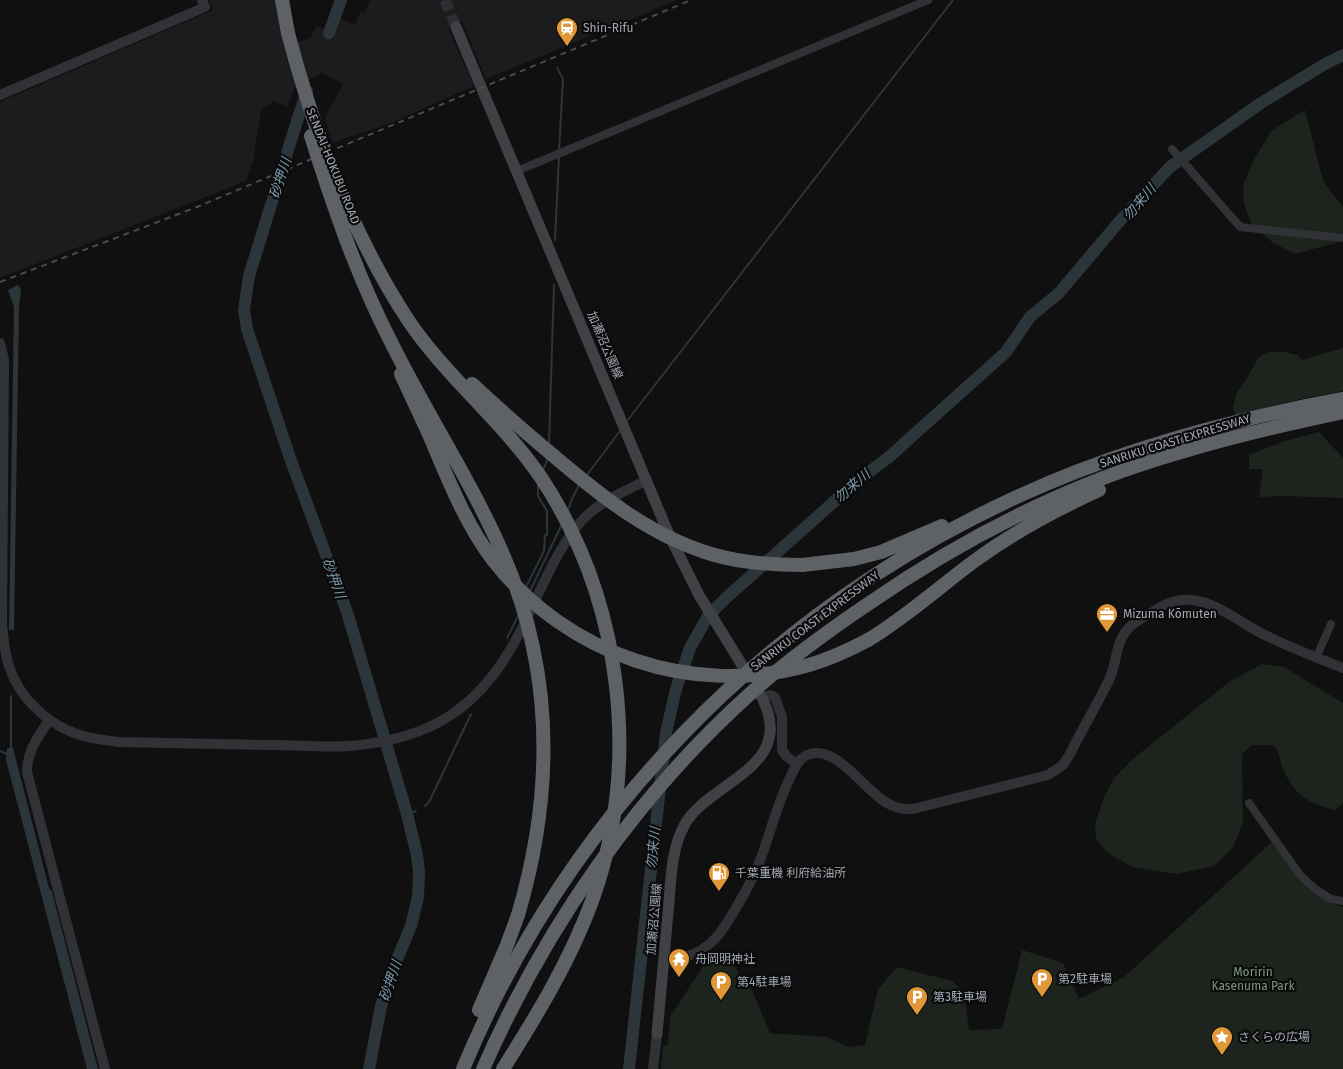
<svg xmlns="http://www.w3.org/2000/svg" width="1343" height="1069" font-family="'Fira Sans','Noto Sans JP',sans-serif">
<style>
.built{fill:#1c1c1e}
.green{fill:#1d231d}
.water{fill:#2c353a}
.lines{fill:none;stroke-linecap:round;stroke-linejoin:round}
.stream{stroke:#2c353a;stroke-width:2}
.river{stroke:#2c353a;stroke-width:12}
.secondary-tunnel{stroke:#2d2e31;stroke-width:11;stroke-dasharray:11 5.5;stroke-linecap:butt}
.minor{stroke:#313236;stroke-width:8}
.tertiary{stroke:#313236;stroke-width:10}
.secondary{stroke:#3f4145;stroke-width:11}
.motorway{stroke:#5e6166;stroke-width:14}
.rail{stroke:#4a4c50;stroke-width:2;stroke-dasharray:6 5;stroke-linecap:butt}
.motorway-bridge{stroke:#5e6166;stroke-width:14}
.labels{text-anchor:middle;stroke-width:4.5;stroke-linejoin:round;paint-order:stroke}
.poi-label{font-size:12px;fill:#a2a8b1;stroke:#0b0b0c;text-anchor:start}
.street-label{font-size:12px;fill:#a2a8b1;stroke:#0b0b0c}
.park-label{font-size:12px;fill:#7c9a7a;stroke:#0b0b0c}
.water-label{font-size:14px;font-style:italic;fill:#7b98a9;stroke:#0b0b0c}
</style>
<rect width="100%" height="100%" fill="#101011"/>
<!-- built -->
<path class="built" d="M209 0H276L285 45 311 38 316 26 332 32 338 19 355 24 360 12 365 13 370 0H677L486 79 462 21 448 28 474 86 391 123 332 143 325 118 343 84 322 73 294 88 288 107 274 101 261 110 253 161 246 181 0 278V102L213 10Z"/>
<!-- green -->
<path class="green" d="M1305 110 1323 181 1343 207V241L1295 254 1272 242 1251 223 1244 204 1243 185 1254 160 1271 131Z
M1343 348V391L1305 398 1236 415 1233 407 1236 394 1247 378 1259 357 1269 352H1284L1298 355 1302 360Z
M1319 432 1343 458V498L1286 496 1259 497 1263 469H1249V455L1285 441Z
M1262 664 1284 667 1343 703V803L1335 810C1309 803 1296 797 1284 771 1280 762 1280 753 1274 745H1252L1242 754 1243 823 1233 847 1214 866 1177 874 1132 867 1108 853 1096 839 1095 824 1103 799 1114 778 1134 758 1229 682Z
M1272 842 1307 888 1331 903 1343 907V1069H661L663 1047 668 1044 670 1017 711 954H725L753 992 770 1033 827 1037 848 1047 865 1045 878 989 897 967 952 981 964 992 969 1030 1002 1029 1022 950 1063 963 1079 999 1124 977Z"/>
<!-- water -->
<path class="water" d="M18 285 21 289 19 307 14 630H9L14 307 8 290Z
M7 748H13L49 888 52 892 98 1069H87L6 760Z"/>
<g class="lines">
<!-- stream -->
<path class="stream" d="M557 68 563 79 559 152
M555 240 559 157
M627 421 953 0
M549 444 554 284
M543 470 548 458
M587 475 620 431
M567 513 572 499 579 485
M526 587 544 551 545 535H547V511L538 496V484
M530 591 561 526
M507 638 518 616
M11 750V696
M0 751 7 754
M425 806 429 802 471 714
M407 814 416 811"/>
<!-- river -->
<path class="river" d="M329 33 341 0
M307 91 297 121 249 276 244 310 247 329 290 458 347 612 407 814 417 855 419 872 418 897 411 926 393 969 381 1006 369 1069
M629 1069 666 733 676 689 690 648 708 616 725 599 856 482 889 457 1006 352 1030 317 1059 293 1118 223 1170 167 1261 103 1325 64 1343 55"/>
<!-- secondary-tunnel -->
<path class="secondary-tunnel" d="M445 0 456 27"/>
<!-- minor -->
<path class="minor" d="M1172 149 1240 227 1343 238
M517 171 928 0
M1316 658 1331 624
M1249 803 1300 875 1315 889 1331 899 1343 901"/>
<!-- tertiary -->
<path class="tertiary" d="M0 95 205 7 202 0
M0 343 4 360 2 624C4 638 4 652 9 666 19 698 48 725 80 735 92 739 105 740 118 742 169 743 221 744 273 745 298 745 324 748 348 746 434 740 484 705 522 628 540 593 561 536 591 512 607 498 628 490 647 480
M762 698 771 695 775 697 782 717V750L787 757 797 764
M49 720C38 737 27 751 27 772L105 1069
M664 958C679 959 695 956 707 946 718 938 726 925 733 913 742 898 751 883 758 866 769 838 776 807 789 780 794 770 798 757 810 754 838 745 866 794 891 805 898 809 905 809 913 809L1048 775 1063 765 1070 754C1082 729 1097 705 1109 680 1117 664 1115 644 1127 630 1133 622 1143 618 1151 613 1158 609 1164 604 1172 602 1204 592 1233 618 1259 632 1286 646 1315 657 1343 668
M653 1069 657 1034"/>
<!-- secondary -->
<path class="secondary" d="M456 27 670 537 699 595 742 665
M657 1034C661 994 664 953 668 913 671 885 670 850 685 824 711 780 799 767 761 696"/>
<!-- motorway -->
<path class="motorway" d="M282 0 288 33
M401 374 428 432
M802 565 854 559 881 552 942 526
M868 640C906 617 938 588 973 562 1012 533 1055 510 1099 490
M479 1010 507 945 518 915
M463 1069C568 815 770 609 1021 495 1122 449 1233 419 1343 399
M483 1069C545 928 636 796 751 693 788 660 828 631 868 604 943 552 1018 511 1103 478 1180 449 1262 429 1343 412"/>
<!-- rail -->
<path class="rail" d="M0 282 197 207 691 0"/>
<!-- motorway-bridge -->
<path class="motorway-bridge" d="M288 33C314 132 351 233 408 320 447 378 503 421 542 479 622 601 642 763 592 901 570 961 537 1015 503 1069
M311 136C333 206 357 276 391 342 426 413 470 479 502 552 554 669 554 793 518 915
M472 384C499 409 526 433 555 457 602 497 651 536 711 554 741 563 771 565 802 565
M428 432C447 476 464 522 493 560 567 655 693 698 809 665 830 659 849 650 868 640"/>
</g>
<!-- icons -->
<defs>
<g id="station-pin" transform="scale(1.125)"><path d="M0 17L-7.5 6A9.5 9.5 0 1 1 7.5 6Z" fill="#e09738" stroke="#0b0b0c"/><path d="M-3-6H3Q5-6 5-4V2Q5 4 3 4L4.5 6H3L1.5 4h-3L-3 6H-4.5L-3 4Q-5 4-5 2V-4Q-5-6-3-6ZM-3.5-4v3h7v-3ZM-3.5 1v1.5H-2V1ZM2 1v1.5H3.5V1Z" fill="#fff"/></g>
<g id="office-pin" transform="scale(1.125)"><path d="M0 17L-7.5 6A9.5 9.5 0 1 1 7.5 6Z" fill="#e09738" stroke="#0b0b0c"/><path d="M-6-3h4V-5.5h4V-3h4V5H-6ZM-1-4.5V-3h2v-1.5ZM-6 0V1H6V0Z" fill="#fff"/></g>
<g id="fuel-pin" transform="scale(1.125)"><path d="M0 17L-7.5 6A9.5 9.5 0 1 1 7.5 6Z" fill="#e09738" stroke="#0b0b0c"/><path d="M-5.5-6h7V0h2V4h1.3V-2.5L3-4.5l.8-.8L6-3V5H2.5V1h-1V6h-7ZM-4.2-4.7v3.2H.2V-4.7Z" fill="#fff"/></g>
<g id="temple-pin" transform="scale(1.125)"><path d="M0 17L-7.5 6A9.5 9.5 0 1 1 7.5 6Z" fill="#e09738" stroke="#0b0b0c"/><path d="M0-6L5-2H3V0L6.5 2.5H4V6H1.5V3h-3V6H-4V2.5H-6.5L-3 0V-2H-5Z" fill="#fff"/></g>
<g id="parking-pin" transform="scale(1.125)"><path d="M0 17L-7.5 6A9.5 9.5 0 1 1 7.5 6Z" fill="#e09738" stroke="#0b0b0c"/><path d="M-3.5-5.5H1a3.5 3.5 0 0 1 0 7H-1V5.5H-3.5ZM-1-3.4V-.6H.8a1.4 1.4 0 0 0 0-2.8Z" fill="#fff"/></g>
<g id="sight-pin" transform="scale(1.125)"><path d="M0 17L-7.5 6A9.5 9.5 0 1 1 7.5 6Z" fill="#e09738" stroke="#0b0b0c"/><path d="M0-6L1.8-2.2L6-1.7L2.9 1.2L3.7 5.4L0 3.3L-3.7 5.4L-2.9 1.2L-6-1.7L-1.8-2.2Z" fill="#fff"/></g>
</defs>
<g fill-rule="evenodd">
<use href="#station-pin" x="567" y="28"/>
<use href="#office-pin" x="1107" y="614"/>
<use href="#fuel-pin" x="719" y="873"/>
<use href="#temple-pin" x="679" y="959"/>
<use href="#parking-pin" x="1042" y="979"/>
<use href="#parking-pin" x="721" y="982"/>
<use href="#parking-pin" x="917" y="997"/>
<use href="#sight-pin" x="1222" y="1037"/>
</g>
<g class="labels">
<!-- poi labels -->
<g class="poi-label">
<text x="583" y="32">Shin-Rifu</text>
<text x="1123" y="618">Mizuma Kōmuten</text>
<text x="735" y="877">千葉重機 利府給油所</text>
<text x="695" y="963">舟岡明神社</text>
<text x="1058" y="983">第2駐車場</text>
<text x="737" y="986">第4駐車場</text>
<text x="933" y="1001">第3駐車場</text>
<text x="1238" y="1041">さくらの広場</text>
</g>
<!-- street labels -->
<g class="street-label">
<text transform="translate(333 166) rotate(68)" y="4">SENDAI-HOKUBU ROAD</text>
<text transform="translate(605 345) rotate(67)" y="4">加瀬沼公園線</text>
<text transform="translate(1175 441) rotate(-17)" y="4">SANRIKU COAST EXPRESSWAY</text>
<text transform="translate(815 621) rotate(-37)" y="4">SANRIKU COAST EXPRESSWAY</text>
<text transform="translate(654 919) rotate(-85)" y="4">加瀬沼公園線</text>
</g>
<!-- park labels -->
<g class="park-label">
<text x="1253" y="976">Moririn<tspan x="1253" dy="14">Kasenuma Park</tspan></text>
</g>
<!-- water labels -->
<g class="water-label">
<text transform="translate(280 178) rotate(-72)" y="5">砂押川</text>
<text transform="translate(1139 202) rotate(-49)" y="5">勿来川</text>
<text transform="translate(852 486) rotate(-41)" y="5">勿来川</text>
<text transform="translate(334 578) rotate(70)" y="5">砂押川</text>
<text transform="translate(653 848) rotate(-84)" y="5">勿来川</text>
<text transform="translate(390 981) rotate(-71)" y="5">砂押川</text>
</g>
</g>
</svg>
